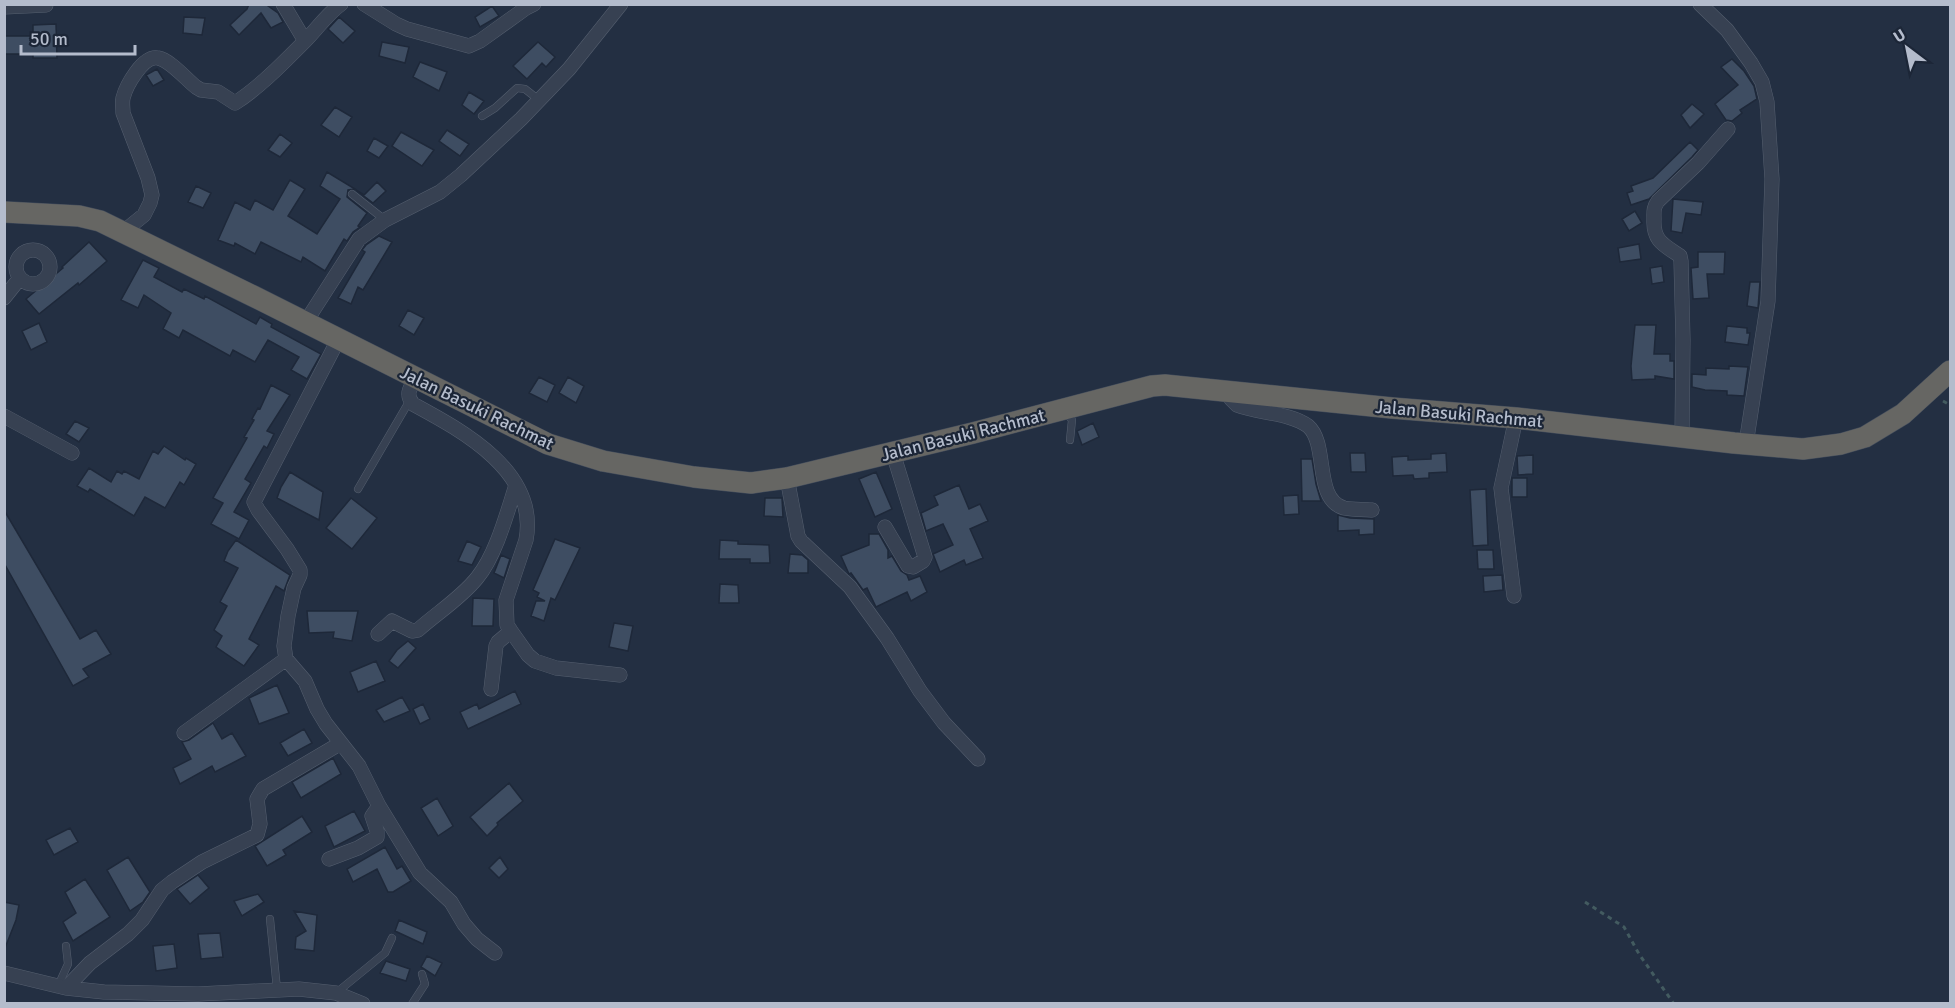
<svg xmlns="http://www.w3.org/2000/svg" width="1955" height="1008" font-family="Signika,sans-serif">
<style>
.building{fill:#3e4d62;stroke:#1e2839;stroke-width:1.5}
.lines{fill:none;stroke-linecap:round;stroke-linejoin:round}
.service-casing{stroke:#555f6f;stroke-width:8}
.minor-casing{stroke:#555f6f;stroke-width:15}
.trunk-casing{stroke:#424c5c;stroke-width:22}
.path{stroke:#435b60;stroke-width:3;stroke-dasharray:4.5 4.5;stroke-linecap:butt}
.service{stroke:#374152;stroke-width:7}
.minor{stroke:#374152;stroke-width:14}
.trunk{stroke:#666663;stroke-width:21}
.labels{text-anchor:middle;stroke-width:4.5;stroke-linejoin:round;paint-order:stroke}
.street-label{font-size:18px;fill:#b4bccc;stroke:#1c2637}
</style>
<rect width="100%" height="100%" fill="#232f42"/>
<!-- building -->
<path class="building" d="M249 4H270L268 6 278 13 283 22 271 28 261 13 239 35 230 25 247 9Z
M492 6 499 16 480 27 475 17Z
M184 17 205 18 202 35 183 33Z
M339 17 355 31 343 43 328 29Z
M56 24 57 58H33V54H4V36H33V25Z
M382 42 409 47 405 63 379 56Z
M538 42 555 57 546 67 542 63 527 79 513 66Z
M1732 59 1744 71 1754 86 1757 99 1740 110 1742 113 1732 121 1726 120 1715 104 1738 85 1721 67Z
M420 62 447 72 439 91 413 77Z
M157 69 164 80 153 86 146 75Z
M469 92 484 101 474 114 462 105Z
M1692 104 1704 114 1690 128 1681 115Z
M335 107 352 117 339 137 321 125Z
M447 130 469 144 460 156 439 141Z
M401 132 434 150 422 166 392 146Z
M280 134 292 143 280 157 268 150Z
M374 138 388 146 379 158 367 151Z
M1690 142 1698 150 1692 157 1649 199 1631 205 1627 193 1633 191 1631 186 1653 178Z
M327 172 355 189 348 190 347 197 367 213 358 226 360 227 353 232 347 241 344 239 325 271 303 257 301 262 261 242 255 254 235 243 234 246 218 240 235 202 250 210 255 200 273 210 290 180 305 189 288 216 317 234 340 199 320 186Z
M377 182 386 191 373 203 356 190 364 195Z
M196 186 211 193 203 208 188 202Z
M1673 199 1703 202 1701 215 1686 213 1682 233 1671 231Z
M1635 211 1642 223 1629 231 1622 219Z
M379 236 392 242 363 290 358 287 351 304 338 298 365 252 362 250 366 245Z
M89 242 107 261 79 285 78 283 39 314 26 299 63 268 62 267Z
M1639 244 1641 259 1620 262 1618 248Z
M1698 252H1725L1724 274H1707L1709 298 1693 299 1691 268 1698 267Z
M143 260 159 268 154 277 182 292 184 289 204 299 205 296 256 324 260 317 272 324 271 327 321 354 307 379 291 370 299 357 268 340 255 362 233 350 230 356 183 330 179 338 163 329 171 313 144 295 138 308 121 300Z
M1662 266 1664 282 1652 284 1650 268Z
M1750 282H1760L1758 308 1747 306Z
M408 310 424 318 414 335 399 326Z
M39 323 47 342 31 350 22 331Z
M1635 325H1656L1654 354H1670V361H1674V379L1655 376V379L1632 380 1631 366Z
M1727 326 1747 328V333H1750L1748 345 1725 342Z
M1729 366 1748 367 1744 396 1727 395V391L1705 390 1692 387V374L1706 375V368L1729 369Z
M539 377 555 385 547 402 529 393Z
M568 377 584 386 576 403 559 393Z
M271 385 290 395 267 431 274 434 267 448 264 446 245 479 251 483 234 512 249 520 239 539 211 524 223 503 213 498 247 438 244 437 254 420 252 419 258 408 260 409Z
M75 421 89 428 79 442 66 434Z
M1093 423 1099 437 1082 445 1077 431Z
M164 446 185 460 186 458 196 464 184 485 180 482 165 508 145 497 134 516 90 489 88 492 77 486 89 468 111 482 117 471 122 474 124 471 139 479 153 451 158 454Z
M1350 453H1365L1366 472H1351Z
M1446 453 1447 472 1429 473V478L1414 479 1413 475 1393 476 1392 457 1408 456V460L1431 459V454Z
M1533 455V474L1518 475 1517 456Z
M1301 459H1312L1316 484 1321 501H1302Z
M290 472 323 492 319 520 277 498 281 487Z
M876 472 892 509 875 517 859 479Z
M1512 478H1527V497H1512Z
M959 485 969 509 980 504 988 521 970 529 983 558 966 565 964 560 940 572 933 554 953 545 943 524 926 531 921 513 938 505 934 496Z
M1486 489 1488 545 1473 546 1470 490Z
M1298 495 1299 514 1284 515 1283 496Z
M351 498 377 518 352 549 326 528Z
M765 498H782L783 517 764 516Z
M4 510 80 639 96 630 111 654 83 669 89 677 73 686 4 563Z
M1338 515 1350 518 1374 519V534L1359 535V530L1338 531Z
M869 534H879L888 550V558L892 556 901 571 907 575 909 580 920 576 927 592 911 601 907 592 876 607 867 588 863 590 851 573 849 574 841 556 869 545Z
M555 539 580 548 555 600 551 598 544 621 531 616 536 601H545L537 597 539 593 533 590Z
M236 540 290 575 284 591 276 586 249 639 259 645 244 666 216 647 222 636 214 630 227 606 220 602 238 568 224 561 228 551Z
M720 540 738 541V544L769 545 770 563H750V559H719Z
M467 541 481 547 472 565 458 561Z
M1477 550H1493L1494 569H1478Z
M790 554 802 555 808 560V573H788Z
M501 555 510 559 504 578 494 573Z
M1502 575 1503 590 1484 592 1483 576Z
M720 584 738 585 739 603H719Z
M473 598 494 599 493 626H472Z
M307 611H358L352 641 333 638 334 632 309 633Z
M614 623 633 626 628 651 609 647Z
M408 641 416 648 398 668 389 661 397 650Z
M376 661 385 681 358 692 350 672Z
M277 685 289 713 259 724 249 698Z
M515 691 521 704 468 729 460 712 477 704 479 709Z
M402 697 410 711 384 722 376 710Z
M423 704 430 719 420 724 413 709Z
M213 723 222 739 232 733 246 756 215 772 212 766 180 784 173 768 191 759 182 742 189 740Z
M304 729 312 743 288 756 280 743Z
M333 758 341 774 301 798 292 782Z
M509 783 523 801 497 823 498 825 487 836 470 817Z
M437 798 453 826 438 836 421 808Z
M354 811 365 831 334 847 325 826Z
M302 816 312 832 283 850 286 855 267 866 255 846Z
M70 828 78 842 54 855 46 840Z
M385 847 397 869 402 866 411 881 393 892H388L377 869 353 882 347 869Z
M128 857 150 892 143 902 130 911 107 870Z
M500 857 508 869 499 878 489 868Z
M198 875 209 888 190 904 177 889Z
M85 879 110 917 73 941 63 922 76 913 65 892Z
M258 894 264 902 242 916 234 901Z
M4 902 19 905 16 920 5 948Z
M294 911 317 915 314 951 295 949 296 937 306 931Z
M399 920 427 932 423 944 395 931Z
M220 933 223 957 201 959 198 934Z
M174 944 177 968 156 971 153 946Z
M427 956 442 963 435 976 421 967Z
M386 961 410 969 406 981 380 973Z"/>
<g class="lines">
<!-- service casing -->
<g class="service-casing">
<path id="service" d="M482 116 495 108 517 88 525 89 539 100
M352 194 385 220
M1065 411 1072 420 1070 440
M358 489 410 400
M270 919 277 989
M58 986 68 964 66 946
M336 993 385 953 392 938
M412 1004 425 984 422 974"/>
</g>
<!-- minor casing -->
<g class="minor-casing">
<path id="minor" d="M283 4 305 41
M364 4 396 24 407 29 469 46 480 41 526 8 534 4
M1700 4 1727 30 1751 63 1762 82 1767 102 1772 179 1768 301 1746 444
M4 7 46 5
M123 232 144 215 150 203 152 195 148 178 123 113C123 108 122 103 123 98 126 86 143 55 158 58 170 60 186 79 196 87L201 90 218 92 235 103C260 87 284 62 305 41 317 29 327 14 341 4
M16 267a17 17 0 1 1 34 0a17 17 0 1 1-34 0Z
M4 298 20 278
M305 323 359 239 385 220 440 192 461 175 521 119 569 69 621 4
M338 340 254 502 258 510 287 549 300 570V575L294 588 288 616 284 646 286 659 305 681 317 709 326 724 359 766 379 806 420 873 451 902 464 924 477 939 495 953
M416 378C410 388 405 394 413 404 463 431 539 472 526 540L506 600 507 625 511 631 528 655 535 661 556 668 620 675
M1229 391 1231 399 1237 405C1257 413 1291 413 1308 426 1329 444 1313 499 1344 508 1353 510 1363 509 1372 510
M4 416 72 453
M1682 436 1683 340 1681 261 1680 256C1664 245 1653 241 1654 220 1654 212 1653 208 1658 201L1698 163 1728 129
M787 478 798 536 801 541 850 587 887 638 920 691 944 723 978 759
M885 527 908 566 913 567 923 561 925 557 893 453
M1514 596 1501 488 1516 418
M378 634 392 621 412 631 418 630C437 613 461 598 477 578 496 555 507 513 516 485
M491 689 496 646 498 642 511 631
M184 733 286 659
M329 859 358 848 377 837V831L372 816 379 806
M4 973 66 988 104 992 198 994 299 989 336 993 363 1004
M66 988 90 963 128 934 142 920 162 890 172 882 202 862 257 835 260 824 257 799 263 789 341 743"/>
</g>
<!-- trunk casing -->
<g class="trunk-casing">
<path id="trunk" d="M4 212 79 216 100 221 253 296 548 444 603 461 694 477 751 483 787 478 973 433 1152 386 1165 385 1392 408 1516 418 1734 443 1803 449 1841 444 1865 437 1903 414 1950 371"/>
</g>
<!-- path -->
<path class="path" d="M1943 401 1950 405
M1585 902 1624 927 1639 954 1674 1004"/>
<!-- service -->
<use href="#service" class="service"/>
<!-- minor -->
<use href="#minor" class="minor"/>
<!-- trunk -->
<use href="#trunk" class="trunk"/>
</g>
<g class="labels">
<!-- street labels -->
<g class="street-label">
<text transform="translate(477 408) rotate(26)" y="6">Jalan Basuki Rachmat</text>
<text transform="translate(1459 414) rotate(5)" y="6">Jalan Basuki Rachmat</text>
<text transform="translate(963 435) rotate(-14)" y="6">Jalan Basuki Rachmat</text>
</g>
</g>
<!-- border -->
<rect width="1955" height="1008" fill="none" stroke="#b4bccc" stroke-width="12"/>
<!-- north arrow -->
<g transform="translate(1907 48) rotate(328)" stroke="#1c2637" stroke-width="4.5" paint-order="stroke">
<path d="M0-4.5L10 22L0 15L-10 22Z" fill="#b4bccc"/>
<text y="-9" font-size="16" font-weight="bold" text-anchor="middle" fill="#b4bccc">U</text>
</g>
<!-- scale -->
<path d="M21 45v9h114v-9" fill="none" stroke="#b4bccc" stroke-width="3"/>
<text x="30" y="45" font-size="18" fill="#b4bccc" stroke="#1c2637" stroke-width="4.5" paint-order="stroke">50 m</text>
</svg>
